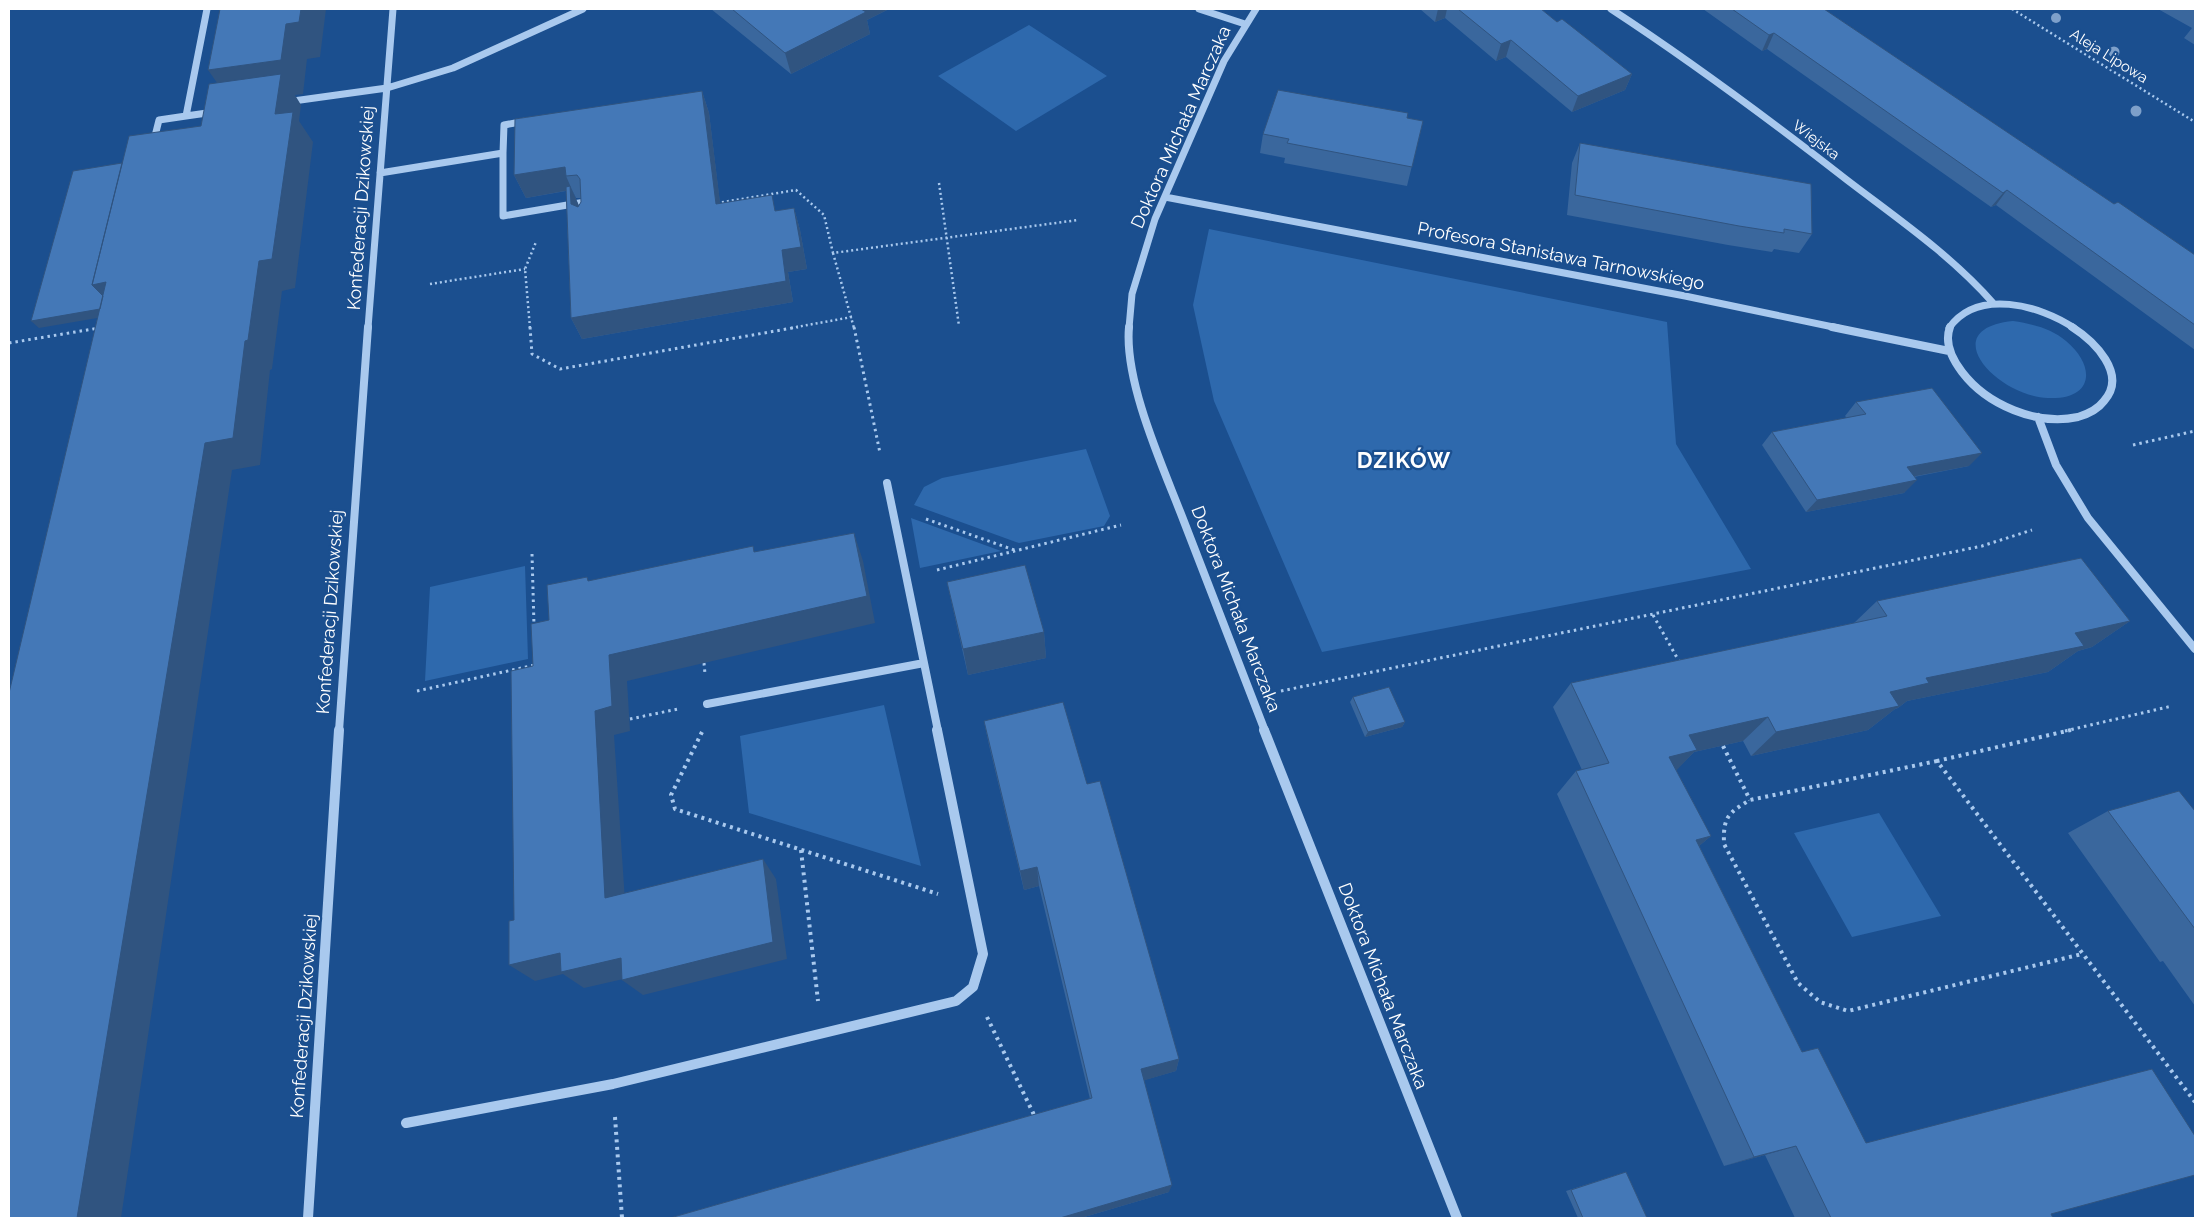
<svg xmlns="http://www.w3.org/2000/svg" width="2204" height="1227" font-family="Raleway,sans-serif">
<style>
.green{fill:#2e69ad}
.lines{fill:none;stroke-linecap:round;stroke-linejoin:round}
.path-far2{stroke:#a9c9ee;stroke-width:2.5;stroke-dasharray:2 3;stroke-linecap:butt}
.path-far1{stroke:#a9c9ee;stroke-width:3;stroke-dasharray:2.5 4;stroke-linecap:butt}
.path{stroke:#a9c9ee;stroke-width:4;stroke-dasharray:3 4.5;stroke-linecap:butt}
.minor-far2{stroke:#a9c9ee;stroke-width:7}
.minor-far1{stroke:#a9c9ee;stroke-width:8}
.minor{stroke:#a9c9ee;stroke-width:10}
.tree{fill:#7ea0ca}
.wall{fill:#3a679d;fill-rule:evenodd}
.shaded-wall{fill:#305480}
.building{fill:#4478b7;stroke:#305480}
.labels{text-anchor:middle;stroke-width:4.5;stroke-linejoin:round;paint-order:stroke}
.far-street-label{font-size:15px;fill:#fff;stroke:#1b4f8f}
.street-label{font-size:18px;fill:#fff;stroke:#1b4f8f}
.district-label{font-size:22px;font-weight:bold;letter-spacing:1px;fill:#fff;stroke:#1b4f8f}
</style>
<rect width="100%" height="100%" fill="#1b4f8f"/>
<!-- green -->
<path class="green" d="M1029 25 1107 76 1016 131 938 76Z
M1209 229 1667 322 1676 444 1751 569 1322 652 1214 401 1193 305Z
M2013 321C2032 324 2051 328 2066 341 2097 367 2093 400 2048 398 1997 396 1934 329 2013 321Z
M1086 449 1110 516 1104 526 1019 543 914 505 924 487 942 478Z
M911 518 1001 551 920 568Z
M525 566 528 659 425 681 430 587Z
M884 705 921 866 749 813 740 736Z
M1879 813 1941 916 1852 937 1794 833Z"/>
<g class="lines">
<!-- path-far2 -->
<path class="path-far2" d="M2012 9 2195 122
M939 183 959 326
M717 203 796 190 824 215 833 253 1078 220
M833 253 854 328
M430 284 525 269
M530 328 525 269 536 242
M791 328 852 317"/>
<!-- path-far1 -->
<path class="path-far1" d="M530 327 532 354 560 369 798 327
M854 327 880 453
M9 343 99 328
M2133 445 2195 431
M926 519 1017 551
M532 554 534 626
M937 570 1121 525
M1653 615 1680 663
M704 663 705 674
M417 691 535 665
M1281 691 1982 546 2032 530
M630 719 678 709
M2065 731 2172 706"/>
<!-- path -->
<path class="path" d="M2071 730 1937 761 2195 1102
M702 732 671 795 675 809 938 894
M1723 746 1750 800
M1937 761 1750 800C1728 813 1723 817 1724 844L1798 983 1820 1002 1848 1011 2082 954
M801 850 818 1001
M987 1017 1035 1117
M615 1117 622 1218"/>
<!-- minor-far2 -->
<path class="minor-far2" d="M207 9 186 116 214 112
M1199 9 1245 24
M1611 9C1692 62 1770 120 1847 180 1898 219 1951 255 1994 304
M286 102 387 88 453 68 583 9
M153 144 159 120 186 116
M503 153 504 125 526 121
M380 173 503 153V216L585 202V208
M1165 197 1685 296 1838 328
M368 328 393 9
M1129 328 1132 294 1155 219 1224 61 1256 9
M1949 328C1977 288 2040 305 2074 328"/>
<!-- minor-far1 -->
<path class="minor-far1" d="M1129 327C1124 382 1163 467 1183 519 1210 589 1237 660 1265 731
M1832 327 1949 351
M1950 327C1944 343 1952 359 1962 372 1987 405 2037 426 2078 417 2088 414 2098 409 2104 401 2128 374 2094 341 2072 327
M2038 417 2056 465 2088 518 2195 649
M887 483 938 731
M707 704 924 663
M339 731 368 327"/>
<!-- minor -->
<path class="minor" d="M1264 730 1457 1218
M406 1123 613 1084 956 1001 973 987 983 954 937 730
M308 1218 339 730"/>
</g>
<!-- trees -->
<g class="tree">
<circle cx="2056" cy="18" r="5"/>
<circle cx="2114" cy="52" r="5.5"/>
<circle cx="2136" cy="111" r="5.5"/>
</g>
<!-- wall -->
<path class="wall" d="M711 9H889L867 20 870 34 791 74Z
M1420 9H1541L1557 22 1632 74 1625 90 1572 112 1506 57 1496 61 1445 18 1435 22Z
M1703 9H1824L2114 204 2195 255V350L1996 205 1991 207 1767 49 1762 51Z
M2158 9H2195V45L2184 38 2192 28Z
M702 91 709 113 720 204 777 211 794 208 800 230 807 269 788 272 793 302 582 339 571 318 566 191 526 198 514 175ZM572 190 576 198H581V202L579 206Z
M1407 118 1423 121 1407 186 1284 163 1285 158 1260 153 1263 134Z
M1580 143 1812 234 1799 253 1774 249 1772 252 1728 245 1567 215 1572 163Z
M1856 402 1969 466 1914 477 1904 493 1806 512 1762 445 1772 432 1847 418 1845 416Z
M947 582 1044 632 1046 658 968 675 953 609Z
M1877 601 2130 621 2092 647 2078 651 2048 672 1907 701 1898 708 1895 709 1868 730 1751 756 1743 741 1694 752 1676 770 1711 836 1699 846 1802 1052 1866 1143 2051 1214 2053 1218H1795L1765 1155 1724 1166 1557 794 1576 771 1582 770 1553 707 1571 683 1854 623Z
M1353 697 1405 722 1402 727 1365 737 1350 702Z
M984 721 1087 784 1179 1059 1176 1071 1144 1080 1169 1192 1081 1218H670L1090 1099 1039 886 1024 890 989 745Z
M2108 811H2195V1006L2163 961 2160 962 2068 833Z
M1626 1172 1647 1218H1578L1566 1191Z"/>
<!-- shaded-wall -->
<path class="shaded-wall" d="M301 9H326L320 57 307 59 303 94 295 95 301 105 299 121 313 142 295 288 282 291 272 369 270 370 260 465 232 470 121 1218H77L205 443 245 341 275 114 232 104 208 70 286 24Z
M855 9H889L867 20 870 34 791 74 785 53Z
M1438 9H1447L1445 18 1435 22Z
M1774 33 1767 49 1762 51 1769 35Z
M1511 40 1506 57 1496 61 1501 44Z
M1632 74 1625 90 1572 112 1578 96Z
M702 91 709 113 723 226 716 204Z
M565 167 566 176 580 208 571 204 570 190 526 198 514 175Z
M2007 190 1996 205 1991 207 2003 193Z
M794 208 800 230 807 269 788 272 793 302 582 339 571 318 782 250Z
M106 282 109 316 39 328 31 321 92 285Z
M1982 453 1969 466 1895 480 1907 467Z
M1917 480 1904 493 1806 512 1817 500Z
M854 533 863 561 875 623 627 681 630 731 614 735 626 916 605 898 595 711 609 655Z
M2130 621 2092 647 2078 651 2048 672 1907 701 1898 708 1895 709 1868 730 1751 756 1776 732 1890 692 1926 678 2075 633Z
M1044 632 1046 658 968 675 963 649Z
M1768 717 1743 741 1694 752 1674 773 1647 779 1689 735Z
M1405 722 1402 727 1365 737 1368 732Z
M1711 836 1686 857 1696 840Z
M763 859 776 879 787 959 643 995 622 980Z
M1037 867 1039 886 1024 890 1020 871Z
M560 953 621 958 641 975 584 988 563 974 535 981 509 965Z
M1179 1059 1176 1071 1139 1082 1141 1069Z
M1796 1146 1765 1155 1724 1166 1754 1157Z
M1172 1185 1169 1192 1081 1218H1060Z"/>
<!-- building -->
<path class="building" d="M220 9H301L299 22 286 24 281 60 208 70Z
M732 9H861L866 12 785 53Z
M1458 9H1541L1557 22 1562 19 1632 74 1578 96 1511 40 1501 44Z
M1732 9H1824L2114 204 2118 202 2195 255V325L2007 190 2003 193 1774 33 1769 35Z
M281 74 275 114 293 112 272 259 259 261 248 340 245 341 233 438 205 443 77 1218H9V693L106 282 92 285 129 136 201 126 209 84Z
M1278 90 1408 113 1407 118 1423 121 1412 167 1287 143 1289 139 1263 134Z
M702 91 716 204 772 195 775 211 794 208 801 247 782 250 786 281 571 318 566 187 570 186 571 204 578 207 581 202 580 179 577 175 566 176 565 167 514 175 515 119Z
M1580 143 1811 184 1812 234 1784 229V233L1739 226 1575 195Z
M122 163 92 285 103 296 100 309 31 321 73 171Z
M1932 388 1982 453 1907 467 1917 480 1817 500 1772 432 1866 414 1856 402Z
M854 533 867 596 609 655 612 706 595 711 605 898 763 859 773 942 622 980 621 958 561 972 560 953 509 965V921L514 920 511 671 533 666 531 624 549 620 547 585 587 577 588 581 753 546 754 552Z
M2081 558 2130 621 2075 633 2084 646 1926 678 1929 683 1890 692 1899 706 1776 732 1768 717 1689 735 1697 750 1669 757 1711 836 1696 840 1802 1052 1818 1048 1866 1143 2152 1069 2195 1136V1175L2051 1214 2053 1218H1831L1796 1146 1754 1157 1576 771 1609 763 1571 683 1887 616 1877 601Z
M1025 565 1044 632 963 649 947 582Z
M1389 687 1405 722 1368 732 1353 697Z
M1063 702 1087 784 1100 781 1179 1059 1141 1069 1172 1185 1060 1218H670L1092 1098 1037 867 1020 871 984 721Z
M2179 791 2195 811V929L2108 811Z
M1626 1172 1647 1218H1583L1571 1190Z"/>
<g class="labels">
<!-- far-street labels -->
<g class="far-street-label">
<text transform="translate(2109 56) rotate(32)" y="5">Aleja Lipowa</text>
<text transform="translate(1816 140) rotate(37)" y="5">Wiejska</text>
</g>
<!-- street labels -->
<g class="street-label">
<text transform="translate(1181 127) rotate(-66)" y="6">Doktora Michała Marczaka</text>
<text transform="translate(361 208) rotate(-86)" y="6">Konfederacji Dzikowskiej</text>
<text transform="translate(1561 256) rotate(11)" y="6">Profesora Stanisława Tarnowskiego</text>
<text transform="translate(1236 609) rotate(69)" y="6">Doktora Michała Marczaka</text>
<text transform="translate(330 612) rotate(-86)" y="6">Konfederacji Dzikowskiej</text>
<text transform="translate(1383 986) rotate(69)" y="6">Doktora Michała Marczaka</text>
<text transform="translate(304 1016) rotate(-86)" y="6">Konfederacji Dzikowskiej</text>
</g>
<!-- district labels -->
<g class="district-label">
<text x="1404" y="468">DZIKÓW</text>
</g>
</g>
<!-- border -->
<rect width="2204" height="1227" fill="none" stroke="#ffffff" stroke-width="20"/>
</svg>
